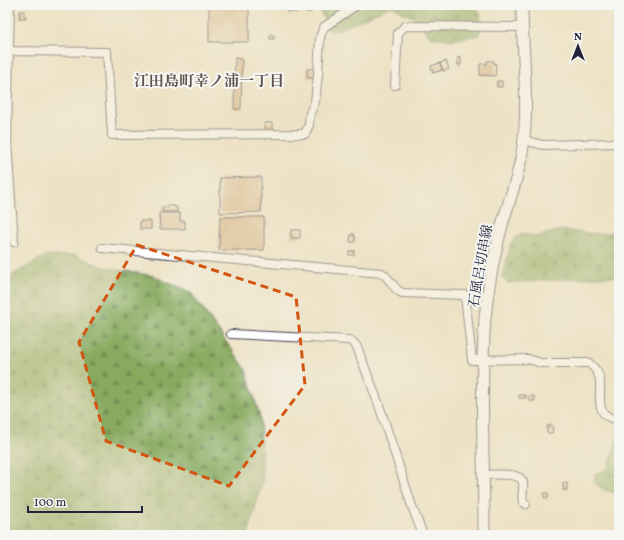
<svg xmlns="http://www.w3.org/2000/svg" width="624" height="540" font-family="Vollkorn,'Noto Serif JP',serif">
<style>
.forest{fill:url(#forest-firs);stroke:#55664d}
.building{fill:url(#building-hatch)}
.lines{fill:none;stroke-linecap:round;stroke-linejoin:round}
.minor-casing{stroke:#403f50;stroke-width:10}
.secondary-casing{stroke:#403f50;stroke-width:13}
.minor{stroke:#fff;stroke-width:8}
.secondary{stroke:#fff;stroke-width:11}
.marked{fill:none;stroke:#d45411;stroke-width:3;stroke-dasharray:8 5;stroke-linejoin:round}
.labels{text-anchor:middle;stroke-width:4;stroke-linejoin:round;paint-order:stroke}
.street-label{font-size:14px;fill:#22223b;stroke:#f6f6f2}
.neighbourhood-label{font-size:15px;font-weight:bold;fill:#615250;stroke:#f6f6f2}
</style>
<defs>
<pattern id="forest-firs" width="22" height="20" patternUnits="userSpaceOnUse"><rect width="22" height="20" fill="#88aa5f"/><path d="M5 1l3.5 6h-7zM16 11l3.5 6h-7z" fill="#6f8a50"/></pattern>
<pattern id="building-hatch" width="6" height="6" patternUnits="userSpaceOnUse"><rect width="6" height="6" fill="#d6aa76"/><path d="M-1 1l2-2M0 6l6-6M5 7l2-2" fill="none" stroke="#ad8a62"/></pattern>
</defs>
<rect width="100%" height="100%" fill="#f6f6f2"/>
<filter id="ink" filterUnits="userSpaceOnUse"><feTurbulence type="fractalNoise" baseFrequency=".025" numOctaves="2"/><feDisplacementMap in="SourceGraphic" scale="8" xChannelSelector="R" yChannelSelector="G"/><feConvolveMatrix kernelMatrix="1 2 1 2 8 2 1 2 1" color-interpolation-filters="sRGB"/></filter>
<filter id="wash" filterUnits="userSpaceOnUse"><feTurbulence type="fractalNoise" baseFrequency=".012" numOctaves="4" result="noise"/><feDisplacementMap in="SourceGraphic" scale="16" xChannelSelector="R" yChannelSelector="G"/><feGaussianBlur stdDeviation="0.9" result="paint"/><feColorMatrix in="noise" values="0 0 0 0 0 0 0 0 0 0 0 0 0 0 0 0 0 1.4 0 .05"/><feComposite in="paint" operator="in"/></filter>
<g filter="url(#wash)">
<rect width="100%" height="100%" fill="#ede2c5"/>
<!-- forest -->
<path class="forest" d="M319 5H475C483 15 482 24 479 35L454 40 430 37 416 18 403 13 392 6 336 31H330L321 13Z
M560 230 599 234 619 232V277H600L507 283 502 277 511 243 521 233 535 237Z
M75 255 103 267 154 276 191 293 246 369 260 417 263 479 248 535H5V375L7 374 5 368V285L11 276 45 256Z
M619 432V494L604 490 594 483 595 474 608 468Z"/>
<g id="blocks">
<!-- building -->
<path class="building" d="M138 5H142V10H139Z
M209 5H249V42H209Z
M306 5H314V8H306Z
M287 7 298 8 297 12H287Z
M305 9 312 10V12H305Z
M20 11H24V16H26V18H19Z
M270 35H274V39H270Z
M458 57H461V65H458Z
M235 58 242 59 241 109H234Z
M446 61 449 69 443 71 440 63Z
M487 61H494V64H496L495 76 480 75V64H487Z
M440 63 442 70 433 73 431 66Z
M307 69H314L315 78H307Z
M497 81H502V87H497Z
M265 123H272V132H265Z
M261 177V212L220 213V178Z
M168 205 177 207V212H163L162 207H168Z
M159 213H180V221H185V229H160Z
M220 217H264V250H219Z
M140 221H151V229H140Z
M291 230H300V238H291Z
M351 234H354V237H355V242H350Z
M349 251H354V255H349Z
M519 395H526V398H519Z
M529 396H534V401H529Z
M547 426H553L552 433H547Z
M563 483H567V490H563Z
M544 493H548V498H544Z"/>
</g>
</g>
<g filter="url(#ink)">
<use href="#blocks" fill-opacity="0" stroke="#403f50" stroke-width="1"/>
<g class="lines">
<!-- minor casing -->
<g class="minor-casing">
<path id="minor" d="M10 5 7 142 14 242
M10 51 107 52 112 135 305 134 309 125 310 113 315 102 318 75 320 37 324 27 357 5
M395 85 398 33 405 26 522 27
M524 140 543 145 619 143
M102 248 382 273C392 280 391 287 402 293L465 295 472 360 528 359 541 363H589C593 367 597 370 599 376 603 388 594 411 609 417 612 419 616 418 619 419
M231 334 349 340 353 342 357 347 379 405 412 506 423 535
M484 475C493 475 521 471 523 483 524 489 521 496 523 502L526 504"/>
</g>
<!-- secondary casing -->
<g class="secondary-casing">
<path id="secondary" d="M484 535C484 463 480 390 485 318 488 287 494 255 502 225 509 201 518 178 522 153 530 106 522 53 522 5"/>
</g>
<!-- minor -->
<use href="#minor" class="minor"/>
<!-- secondary -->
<use href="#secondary" class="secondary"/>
</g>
</g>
<!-- marked area -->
<path d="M0 0H624V540H0ZM137 245 296 297 305 385 229 486 106 441 79 342Z" fill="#ede2c5" fill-opacity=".55" fill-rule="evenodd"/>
<path class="marked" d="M137 245 296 297 305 385 229 486 106 441 79 342Z"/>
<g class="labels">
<!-- street labels -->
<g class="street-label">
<text transform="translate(480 266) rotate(-80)" y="5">石風呂切串線</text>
</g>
<!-- neighbourhood labels -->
<g class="neighbourhood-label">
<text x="209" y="86">江田島町幸ノ浦一丁目</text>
</g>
</g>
<!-- margin -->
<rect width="624" height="540" fill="none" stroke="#f6f6f2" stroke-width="20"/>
<!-- north arrow -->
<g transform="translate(578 46)" stroke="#f6f6f2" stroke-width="3" paint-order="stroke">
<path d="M0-3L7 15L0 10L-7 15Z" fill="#22223b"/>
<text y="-6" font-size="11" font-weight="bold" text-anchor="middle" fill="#22223b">N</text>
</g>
<!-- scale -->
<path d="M28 506v6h114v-6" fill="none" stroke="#22223b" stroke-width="2"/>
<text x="34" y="506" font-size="12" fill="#22223b" stroke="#f6f6f2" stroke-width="3" paint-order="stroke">100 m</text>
</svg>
